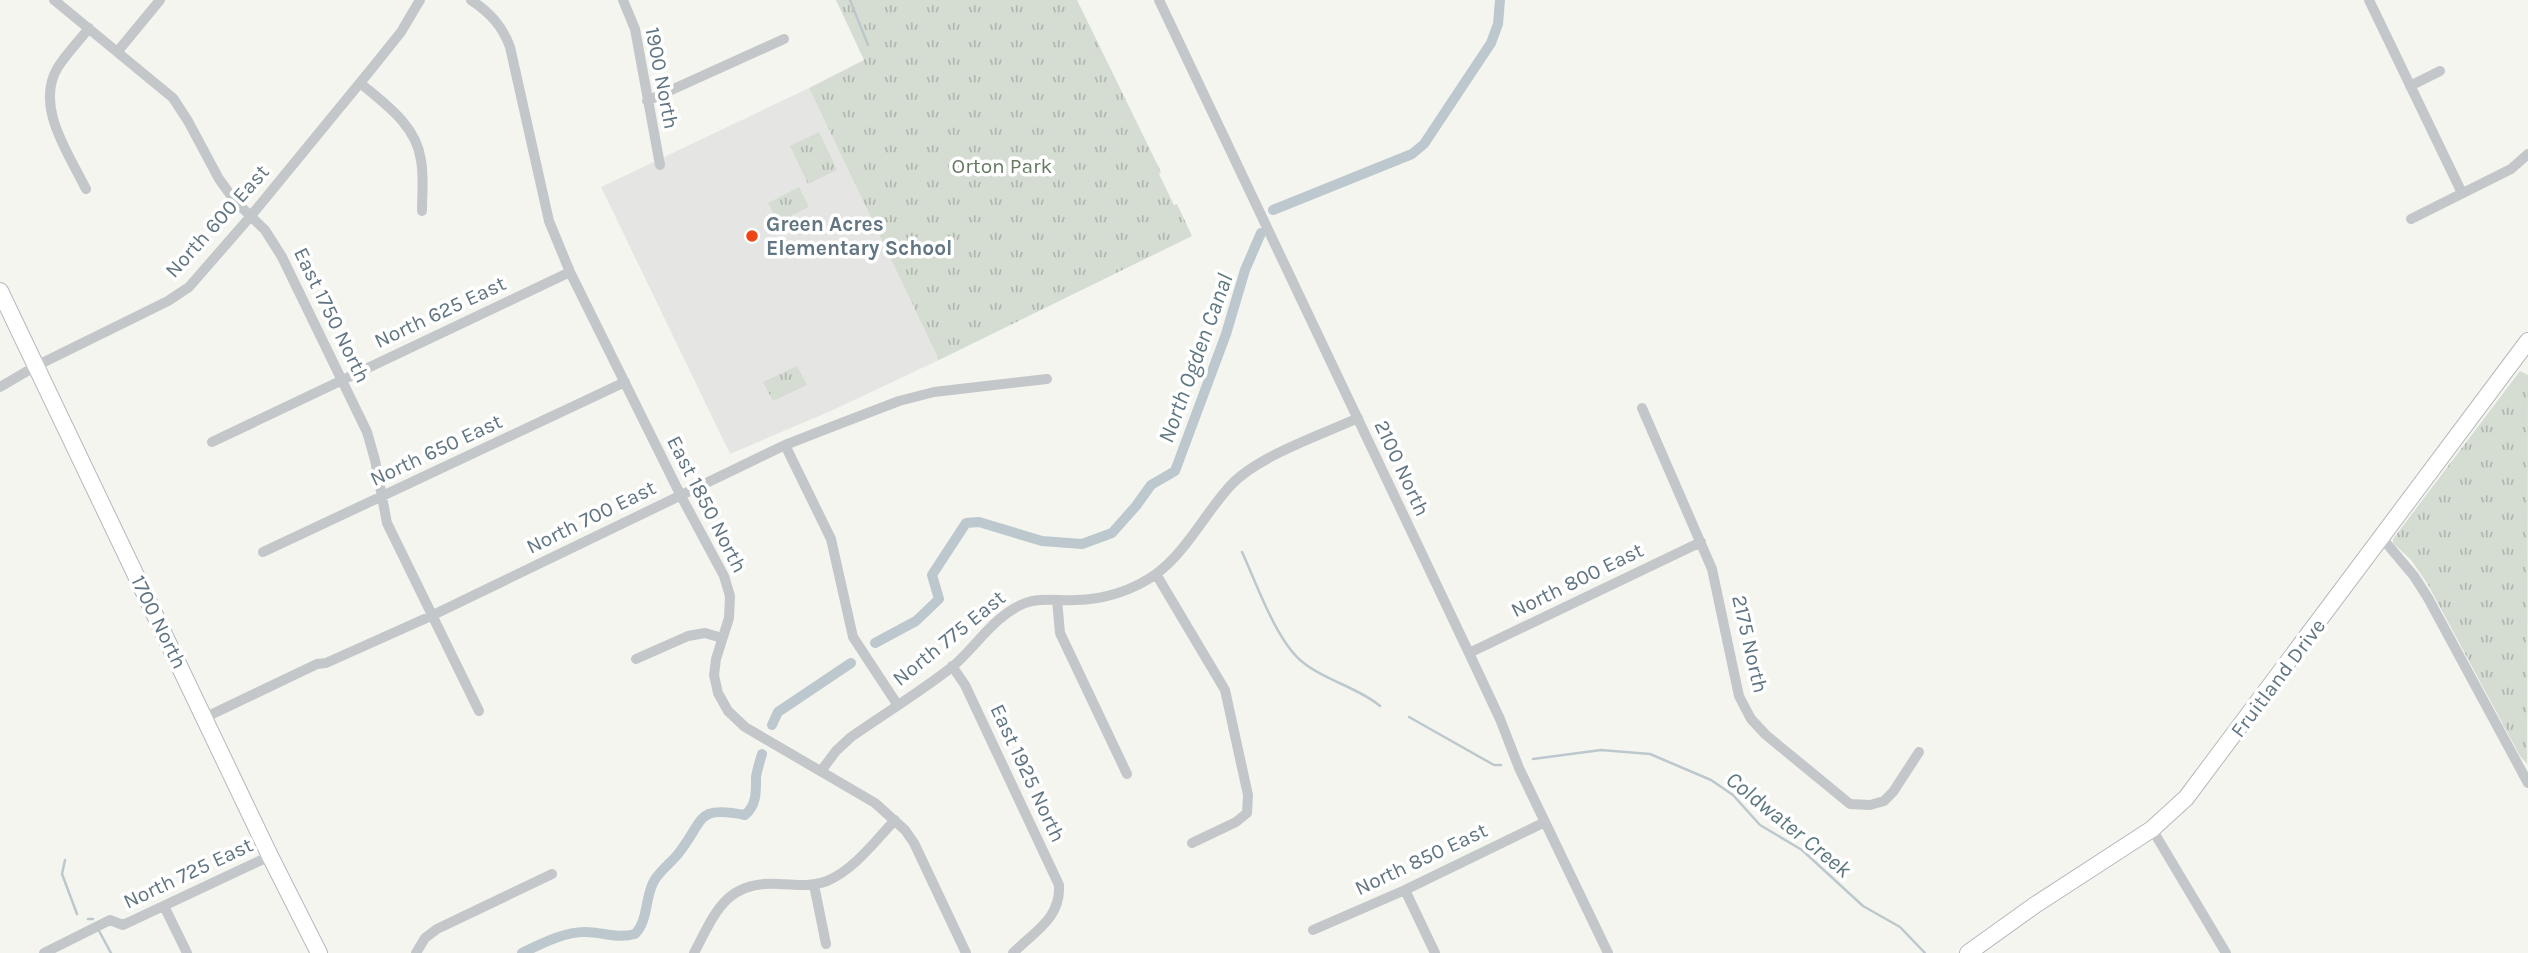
<svg xmlns="http://www.w3.org/2000/svg" width="2528" height="953" font-family="Karla,sans-serif">
<style>
.built{fill:#e5e6e4}
.park{fill:url(#park-tufts)}
.lines{fill:none;stroke-linecap:round;stroke-linejoin:round}
.stream{stroke:#bcc8cd;stroke-width:2.5}
.canal{stroke:#bcc8cd;stroke-width:10}
.secondary-casing{stroke:#b3b9bd;stroke-width:18}
.street{stroke:#c3c7ca;stroke-width:10}
.secondary{stroke:#fff;stroke-width:16}
.poi-dot{fill:#ee4517;stroke:#fff;stroke-width:2.5}
.labels{text-anchor:middle;stroke-width:7;stroke-linejoin:round;paint-order:stroke}
.street-label{font-size:21px;fill:#617583;stroke:#fff}
.park-label{font-size:21px;fill:#667a61;stroke:#fff}
.poi-label{font-size:21px;font-weight:bold;fill:#617583;stroke:#fff;text-anchor:start}
.water-label{font-size:23px;font-style:italic;fill:#5d7881;stroke:#fff}
</style>
<defs>
<pattern id="park-tufts" width="24" height="20" patternUnits="userSpaceOnUse" patternTransform="scale(1.75)"><rect width="24" height="20" fill="#d5dcd1"/><path d="M3 7l-1-3M5 7V3M7 7l1-3M15 17l-1-3M17 17v-4M19 17l1-3" fill="none" stroke="#b0b7af"/></pattern>
</defs>
<rect width="100%" height="100%" fill="#f5f5f0"/>
<!-- built -->
<path class="built" d="M809 88 939 360 833 410 730 454 601 187Z"/>
<!-- park -->
<path class="park" d="M836 0H1077L1161 172 1159 174 1174 205 1177 204 1192 236 939 360 809 88 864 60Z
M819 132 837 170 808 184 790 146Z
M799 187 809 207 778 222 768 203Z
M797 366 807 385 773 401 763 382Z
M2520 371 2528 375 2527 764 2520 756 2427 583 2411 560 2393 543V539Z"/>
<g class="lines">
<!-- stream -->
<path class="stream" d="M850 0 868 45
M1242 552C1257 584 1277 644 1305 664 1327 681 1359 688 1380 706
M1409 717 1494 765H1501
M1533 759 1601 750 1650 754 1711 780 1733 795 1760 825 1802 850 1863 906 1900 927 1925 953
M65 860 62 874 77 914
M88 919H93
M98 929 111 953"/>
<!-- canal -->
<path class="canal" d="M1273 210 1412 154 1424 144 1491 43 1498 24 1500 0
M875 643 916 621 939 599 932 575 966 523 979 522 1042 541 1082 544 1112 533 1136 506 1151 485 1175 471 1226 334 1245 270 1261 233
M772 725 778 712 851 663
M522 953C541 944 563 932 585 932 603 932 617 939 635 934 648 921 645 899 653 883 658 872 671 863 678 854 705 820 695 805 745 815 757 805 756 791 756 777 757 770 760 761 762 754"/>
<!-- secondary casing -->
<g class="secondary-casing">
<path id="secondary" d="M0 291 270 856 319 953
M1968 953 2035 905 2152 829 2186 798 2528 341"/>
</g>
<!-- street -->
<path class="street" d="M54 0 173 98 188 121 219 179 235 201 265 230 282 257 367 432 375 460 387 523 479 711
M471 0C489 12 502 25 510 47L549 221 570 272 681 496 724 576 730 596 729 618 716 659 714 675 718 693 728 711 745 727 875 803 905 830 914 843 966 953
M623 0 635 29 660 165
M1159 0 1469 653 1500 719 1519 768 1608 953
M2369 0 2462 193
M118 51 160 0
M360 83C385 104 416 125 421 160 424 177 422 195 422 211
M2410 86 2440 71
M647 101 784 39
M86 189C69 154 34 106 58 67 67 53 79 41 89 28
M2411 219 2511 169 2528 154
M0 387 36 366 168 301 189 287 250 217 373 67 401 32 420 0
M1642 408 1712 569 1739 696 1751 719 1766 735 1850 804 1870 805 1884 801 1893 792 1919 752
M212 442 570 272
M785 445 831 539 853 637 897 704
M2382 538 2414 576 2428 598 2528 783
M263 552 625 382
M1156 574 1225 690 1248 795 1247 813 1236 822 1192 843
M1057 600 1060 633 1127 774
M1469 653 1701 542
M636 659 688 636 705 633 722 638
M952 666 965 685 1059 885C1061 918 1035 931 1013 953
M204 718 317 664 326 663 431 616 785 445 839 424 899 401 934 392 1047 379
M821 771 836 751 851 737C884 714 920 692 952 667 975 648 994 616 1023 604 1039 597 1059 601 1076 600 1103 600 1134 590 1156 574 1187 551 1205 513 1231 485 1258 456 1321 435 1358 418
M2152 829 2226 953
M814 885 826 944
M1405 890 1435 953
M164 906 187 953
M1313 930 1405 890 1545 822
M44 953 110 920 123 925 270 856
M416 953 425 938 437 929 552 874
M694 953C715 913 726 880 779 884 795 885 811 887 827 881 854 870 876 840 895 820"/>
<!-- secondary -->
<use href="#secondary" class="secondary"/>
</g>
<!-- markers -->
<circle class="poi-dot" cx="752" cy="236" r="7"/>
<g class="labels">
<!-- street labels -->
<g class="street-label">
<text transform="translate(662 78) rotate(79)" y="7">1900 North</text>
<text transform="translate(217 221) rotate(-48)" y="7">North 600 East</text>
<text transform="translate(440 312) rotate(-25)" y="7">North 625 East</text>
<text transform="translate(332 315) rotate(64)" y="7">East 1750 North</text>
<text transform="translate(436 450) rotate(-25)" y="7">North 650 East</text>
<text transform="translate(1402 468) rotate(65)" y="7">2100 North</text>
<text transform="translate(707 504) rotate(63)" y="7">East 1850 North</text>
<text transform="translate(591 517) rotate(-26)" y="7">North 700 East</text>
<text transform="translate(1577 580) rotate(-26)" y="7">North 800 East</text>
<text transform="translate(159 622) rotate(64)" y="7">1700 North</text>
<text transform="translate(949 638) rotate(-39)" y="7">North 775 East</text>
<text transform="translate(1750 644) rotate(77)" y="7">2175 North</text>
<text transform="translate(2278 678) rotate(-53)" y="7">Fruitland Drive</text>
<text transform="translate(1028 773) rotate(65)" y="7">East 1925 North</text>
<text transform="translate(1421 859) rotate(-25)" y="7">North 850 East</text>
<text transform="translate(188 873) rotate(-25)" y="7">North 725 East</text>
</g>
<!-- park labels -->
<g class="park-label">
<text x="1002" y="173">Orton Park</text>
</g>
<!-- poi labels -->
<g class="poi-label">
<text x="766" y="231">Green Acres<tspan x="766" dy="24">Elementary School</tspan></text>
</g>
<!-- water labels -->
<g class="water-label">
<text transform="translate(1195 358) rotate(-70)" y="8">North Ogden Canal</text>
<text transform="translate(1789 824) rotate(39)" y="8">Coldwater Creek</text>
</g>
</g>
</svg>
